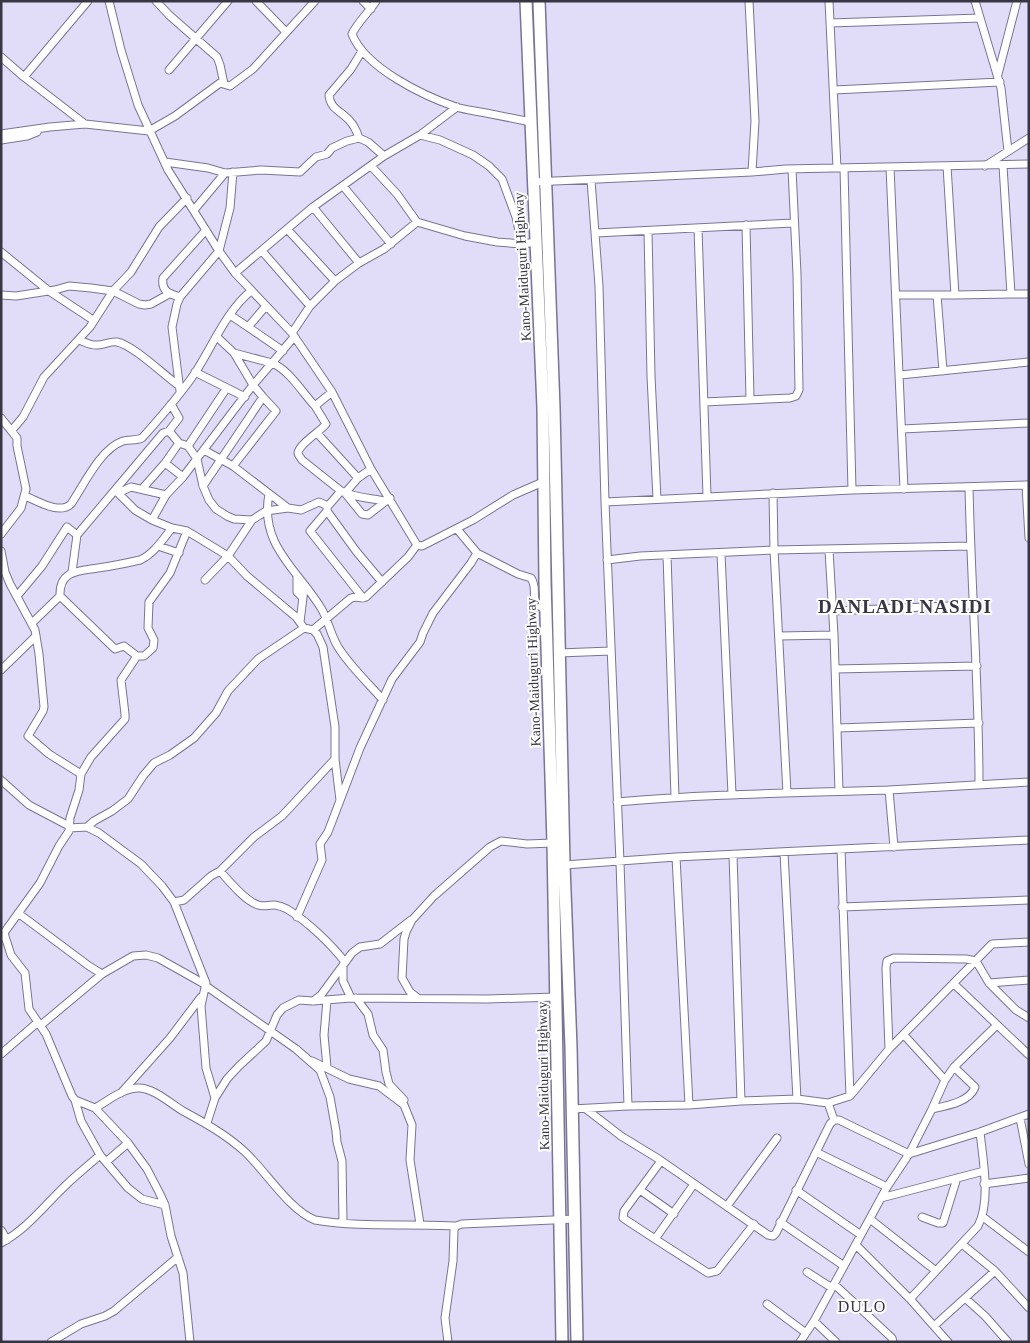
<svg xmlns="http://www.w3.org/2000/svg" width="1030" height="1343" font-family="'Times New Roman',serif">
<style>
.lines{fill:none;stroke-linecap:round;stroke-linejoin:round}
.minor-casing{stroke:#7a7494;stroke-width:9}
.trunk-casing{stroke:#7a7494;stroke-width:14}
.minor{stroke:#fff;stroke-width:7}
.trunk{stroke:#fff;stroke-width:11}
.labels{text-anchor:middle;stroke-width:4;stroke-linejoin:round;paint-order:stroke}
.street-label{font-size:14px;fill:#393644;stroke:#fff}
.quarter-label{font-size:16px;letter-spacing:1px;fill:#393644;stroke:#fff}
.district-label{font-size:19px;font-weight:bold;letter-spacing:1px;fill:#393644;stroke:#fff}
</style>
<rect width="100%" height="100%" fill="#e1ddf9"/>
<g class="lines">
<!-- minor casing -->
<g class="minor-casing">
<path id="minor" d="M109 1 121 50 138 105 168 170 219 251 235 273 292 333 332 392 371 469 417 545 422 546 473 520 513 495 543 482
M156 1 169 15 217 57 220 65 224 84
M256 1 286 32
M363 1 371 9
M376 1C369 12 357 23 352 34 365 68 424 96 456 107 466 110 476 111 486 113 501 116 516 119 531 122
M749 1 755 121 752 172
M829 1 837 168
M975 1 1001 88 1008 151
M830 23 980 18
M1 57 24 77 85 124
M169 70 228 1
M998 74 1017 1
M24 77 88 1
M834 90 1000 82
M1 134 50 127 85 124 149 131 175 116 220 83 230 86 253 69 315 1
M420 135 440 140 473 155 489 166 502 179 516 217 522 244 537 242
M359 138C357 132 354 125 349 120 341 111 330 109 329 95L351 69 362 51
M1 140 27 136 37 132
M165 162 208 168 225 173 261 170 300 172 316 157 327 154 332 148 347 141 359 138 368 142 384 156
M371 166 397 194 417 222 465 236 497 242 522 244
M947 166 955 295 1011 294 1003 166
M985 166 1029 138
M890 167 904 489
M844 168 852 490
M533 182 752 172 786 169 1029 164
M343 186 391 244
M313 207 359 263
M194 210 225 173
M746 225 750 399
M698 228 707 496
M287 229 335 281
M648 231 651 376 657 499
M596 233 794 223
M262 251 310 306
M1 252 49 291 93 320
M235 273 313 207 384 156 420 135 457 107
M1011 294H1029
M1 295 16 296 55 290 69 286 91 288 113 291 139 304 145 305 151 304 169 294
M896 295H955
M937 295 943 371
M180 297 219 251 230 208 233 172
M266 306 248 327 283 351
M230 315 248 327
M292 333 310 306 335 281 359 263 384 249 417 222
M79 340C85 342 91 346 98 345 104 345 110 341 117 342 133 345 164 375 178 385
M234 353 272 363 294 337
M195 372 245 397
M900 375 1029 362
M180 391 172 327 177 304 180 297C169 294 161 291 163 278L206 230
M704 402 790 398 796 396 799 390 797 274 792 169
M171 404 179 418 169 431 179 443 188 446 197 459 203 486 209 500 216 509 227 516 234 519 252 520 266 511 288 508 301 510 319 502 328 506 341 491C355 498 370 498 386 501L390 498
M315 406 326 424C321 431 299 444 298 453 298 455 301 458 302 460L341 491
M1 418 17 438V446L26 489 21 508 1 534
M902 429 1029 423
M12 430 23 417 44 377 90 327 113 291 131 272 159 227 187 198
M317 433 358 478 345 493 362 514 368 515 386 501
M179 443 165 463 183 477
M188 446 226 389
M204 450 233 466 288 508
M233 466 276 411 263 397
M358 478 371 469
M1026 485 1029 538
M203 486 263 397 253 385 234 353 217 337
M969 487C971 586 979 685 979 784
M142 489 165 463
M115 490 163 433 169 431
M118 493 131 487 166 495
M773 493 774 550 787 793
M269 494C259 545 298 570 321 608 329 621 331 638 340 650 352 668 369 684 383 700
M25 496C38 501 59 515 71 504 84 485 100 449 123 441 129 439 136 441 142 438 160 418 180 395 195 373 212 347 227 310 251 291
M605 502 852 490 1029 485
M327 509V511L356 551 382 582
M327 511 310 531 363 598
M152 520 166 495 183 477 253 385 272 363C289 370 302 392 315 406L332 392
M457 529 477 553 518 574 531 578C540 592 526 600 546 610
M158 546 179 553
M829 550 834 635 839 791
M1 551 5 572 10 584 35 630 39 654 44 707 43 711 28 736 49 754 81 774
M721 554 732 794
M667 555 675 797
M607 560 640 556 774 550 970 546
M72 572 77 535
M297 577V592L302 597
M205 580 228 556 252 520
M17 596 42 566 67 527 77 535 115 490 135 510 152 520 172 528 187 531 228 556 247 576 296 617 304 628
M60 596 115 649 124 646 137 656
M832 611 973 605
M300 622 304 589 302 586
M32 623 60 596C59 570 79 571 98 568 112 566 127 563 140 560 154 554 163 539 172 528
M313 630 351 598C357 596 361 599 366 597L408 557 417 545
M779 636 834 635
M559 653 611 651
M835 669 977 666
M1 670 36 636
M838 728 979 723
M1 780 29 805 69 826
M617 802C707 794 798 793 889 790
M87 827 94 821 112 811 128 799 143 776 154 763 170 755 194 738 216 713 228 691 258 659 304 628 313 630 317 634 323 647 335 727V759L340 800
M69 828 87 827 99 833 141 864 162 886 174 902 206 983 201 1006 206 1068 215 1098 207 1123
M894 847 889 790 1029 782
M784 853 797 1099
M733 855 741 1101
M676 857 689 1105
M564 865 676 857 1029 840
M220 871C229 881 245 901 258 905 268 908 272 901 287 909 307 921 331 944 345 962
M174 902 184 900 211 876 220 871 254 837 282 816 335 759
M842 907 1029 900
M18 913 89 966 102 974
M297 917 322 860 320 844 328 832 360 748 392 679 420 642 423 633 433 613 471 563 477 553
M4 933 11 955 25 973 29 1009 46 1034 72 1096 75 1100 95 1108 128 1143 147 1169 159 1192 165 1205 171 1236 183 1273 190 1342
M1 937 40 883 59 846 69 831 70 818 79 790 81 774 91 757 125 719V714L121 680 137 656H144L153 648 154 640 148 628 149 602 170 573 187 531
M1029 942 992 944 889 1049 886 968 887 961 894 958 966 959 976 961 989 983 1016 1010 1029 1018
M343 965V981L351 998
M989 983 1029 980
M954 984 1029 1055
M206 986 296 1049 320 1070 330 1097 336 1131 337 1142 342 1161 343 1223
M356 998 368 1014 373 1035 383 1050 386 1072 389 1084 404 1100
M418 998 410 992 402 978 404 939 406 932 412 920 434 896 490 847 501 841 527 844 553 843
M327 1000 324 1035 327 1067
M313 1001 321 995 352 953 360 947 380 944 411 920
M41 1025 102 974 133 956 146 955 158 958 206 985
M904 1035 945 1080
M1 1054 38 1022
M312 1061 349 1079 379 1086 404 1105 412 1125 410 1160 420 1224
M121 1093 170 1038 201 997
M850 1096 889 1049
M215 1098 227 1079 239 1066 266 1041 277 1015 283 1008 299 1000 313 1001 351 998 487 999 557 997
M75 1100 81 1121 100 1155 128 1188 142 1199 165 1205
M828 1103 834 1120
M628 1106 689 1105 741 1101 797 1099 828 1103 850 1096 841 849
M95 1108C108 1101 124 1087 140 1088 155 1089 171 1104 183 1111 205 1123 225 1134 244 1151 265 1170 289 1210 315 1220 361 1228 410 1223 456 1226
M572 1109 628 1106 620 862 605 502 599 286 591 180
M586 1109 621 1136 657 1158 768 1235 773 1236 776 1233 830 1124 834 1120H839L909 1154 932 1109C946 1106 970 1102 975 1087L954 1067
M932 1109 945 1080 954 1067 997 1025
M1020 1118 1029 1164
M816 1152 887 1187
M661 1161 624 1211 623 1218 655 1239 694 1184
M106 1162 128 1143
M984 1184 1029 1178
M640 1190 674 1214
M796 1190 861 1235
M881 1198 984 1171
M727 1206 777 1138
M922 1217 938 1223H943L957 1178
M983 1217 1029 1252
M870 1219 936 1271
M780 1222 844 1266
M1 1230 7 1240
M655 1239 708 1273 717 1271 754 1224
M1 1243C28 1228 43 1207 65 1186 76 1175 89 1165 100 1155
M962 1244 995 1271 1029 1308
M856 1245 910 1299 948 1342
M807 1272 832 1288
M834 1284 892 1338 893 1342
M965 1298 985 1316 1008 1342
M910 1299 978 1226C991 1201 983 1160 980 1132
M767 1304 806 1333
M814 1321 836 1342
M934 1326 995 1271
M51 1342 81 1324 105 1316 114 1311 178 1257
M448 1342 445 1318 453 1261 454 1230 456 1226 462 1224 575 1219
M800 1342 814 1321 887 1187 909 1154 980 1132 1029 1114"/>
</g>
<!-- trunk casing -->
<g class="trunk-casing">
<path id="trunk" d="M526 1 543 408 545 582 553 843 562 1342
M539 1 554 408 564 865 571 1047 577 1342"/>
</g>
<!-- minor -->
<use href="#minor" class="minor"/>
<!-- trunk -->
<use href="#trunk" class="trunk"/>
</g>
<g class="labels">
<!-- street labels -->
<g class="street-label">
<text transform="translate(522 267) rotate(-93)" y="5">Kano-Maiduguri Highway</text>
<text transform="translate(533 672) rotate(-92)" y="5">Kano-Maiduguri Highway</text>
<text transform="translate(543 1076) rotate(-91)" y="5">Kano-Maiduguri Highway</text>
</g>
<!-- quarter labels -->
<g class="quarter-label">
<text x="862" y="1312">DULO</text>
</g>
<!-- district labels -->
<g class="district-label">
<text x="905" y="613">DANLADI NASIDI</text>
</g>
</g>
<!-- border -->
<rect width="1030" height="1343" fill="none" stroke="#393644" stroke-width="5"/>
</svg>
